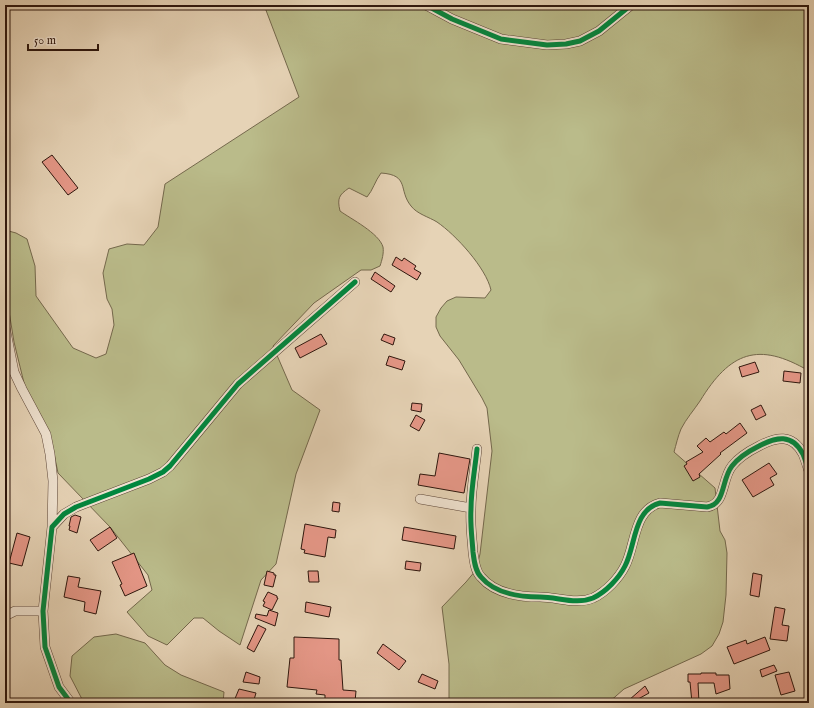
<svg xmlns="http://www.w3.org/2000/svg" width="814" height="708" font-family="'IM FELL English',serif">
<style>
.green{fill:#babb8a;stroke:#74684c}
.building{fill:#e59787;stroke:#2e160d}
.lines{fill:none;stroke-linecap:round;stroke-linejoin:round}
.minor-casing{stroke:#5c4537;stroke-width:10}
.minor{stroke:#efe2d0;stroke-width:9}
.cycleway-casing{stroke:#efe2d0;stroke-width:8}
.cycleway{stroke:#00873e;stroke-width:5}
</style>
<rect width="100%" height="100%" fill="#e6d3b6"/>
<filter id="stains"><feTurbulence type="fractalNoise" baseFrequency=".005" numOctaves="4"/><feColorMatrix values="0 0 0 0 .2 0 0 0 0 .09 0 0 0 0 .02 0 0 0 .5 -.17"/></filter>
<radialGradient id="worn" r=".72"><stop offset=".6" stop-color="#630" stop-opacity="0"/><stop offset="1" stop-color="#630" stop-opacity=".3"/></radialGradient>
<!-- green -->
<path class="green" d="M264 5H809V371C758 341 730 352 700 401 694 410 686 419 681 429 678 436 676 445 674 452L715 488 720 531 725 540 727 553 726 595 723 622 719 634 712 646 701 654 624 689 608 703H449V664L442 607 466 582 476 570 480 554 492 451 487 408 482 398 459 360 440 336 436 327V317L441 308 447 301 456 297 485 298 491 290C486 268 456 235 437 222 429 217 417 214 411 206 398 190 410 175 381 173 375 181 373 190 367 197L349 188C339 195 337 198 340 211 351 219 379 233 383 247 384 253 382 260 380 266L371 270H361L314 303 273 346 292 390 320 410 296 474 276 564 261 580 240 645 219 631 203 618H194L167 645 148 636 127 612 152 590 148 575 110 527 58 473 50 434 25 387 14 342 5 287V230L16 233 27 239 35 266 36 296 73 348 96 358 106 354 114 325 112 309 107 299 103 273 109 249 127 244 144 245 158 227 165 184 299 97Z
M116 634 145 643 165 665 181 675 224 692 223 703H84L70 676 72 656 94 637Z"/>
<!-- building -->
<path class="building" d="M52 155 78 188 68 195 42 162Z
M396 257 402 261 404 258 416 266 414 269 421 273 417 280 392 265Z
M375 272 395 286 391 292 371 279Z
M321 334 327 344 300 358 295 348Z
M384 334 395 338 393 345 381 340Z
M389 356 405 361 402 370 386 365Z
M755 362 759 372 742 377 739 367Z
M784 371 801 373 800 383 783 381Z
M412 403 422 404 421 412 411 410Z
M761 405 766 415 756 420 751 410Z
M416 415 425 420 419 431 410 426Z
M740 423 747 433 720 453 721 454 699 474 700 477 693 481 684 466 687 464 686 462 703 452 697 446 706 438 710 442 724 432 726 434Z
M439 453 470 459 464 493 418 485 420 474 435 476Z
M769 463 777 474 770 478 774 485 753 497 742 480Z
M333 502 340 503 339 512 332 511Z
M75 515 81 517 77 533 69 530 70 526H69L71 517Z
M305 524 336 530 335 538 328 537 325 557 304 553 305 550 301 549Z
M110 527 117 538 98 551 90 540Z
M404 527 456 536 454 549 402 540Z
M17 533 30 537 22 566 9 563Z
M134 553 147 586 125 596 120 585 122 584 112 562Z
M406 561 421 563 420 571 405 569Z
M267 571 274 573V575H276L273 587 264 585Z
M308 571H318L319 582H309Z
M753 573 762 575 759 597 750 595Z
M68 576 80 578 78 587 101 591 96 614 84 611 85 602 64 597Z
M268 592 277 596V598H278L272 610 263 606 265 602 263 601Z
M306 602 331 607 329 617 305 612Z
M775 607 785 609 782 625 789 626 787 641 770 639Z
M269 610 278 613 275 626 255 618 256 614 267 616Z
M258 625 266 629 254 652 247 648Z
M294 637 339 639V660H341L343 690 356 691 355 702 325 700V695L316 694 317 690 287 687 290 658H294Z
M765 637 770 650 734 664 727 647 746 640 747 644Z
M383 644 406 661 399 670 377 653Z
M774 665 777 671 762 677 760 670Z
M246 672 260 677 259 684 243 682Z
M789 672 795 691 781 695 775 675Z
M701 673H716V675H729L730 689 716 694 714 683H698L699 703H692L690 682H688V674H701Z
M422 674 438 681 435 689 418 682Z
M645 686 649 693 631 703 629 700Z
M239 689 256 693 253 703H239L234 701Z"/>
<g class="lines">
<!-- minor casing -->
<g class="minor-casing">
<path id="minor" d="M426 5 452 19 501 39 547 45 566 44 580 41 599 31 631 5
M5 327 14 372 22 389 46 434 50 454 53 481 52 527 43 611 45 647 59 687 71 703
M477 449C475 469 471 489 471 509 470 524 472 537 473 552 474 560 475 571 481 577 495 594 519 597 540 597 558 597 576 605 593 598 606 592 619 578 625 566 636 545 633 510 660 503L707 507C726 504 721 480 732 466 739 457 749 451 759 446 776 437 792 433 803 454 805 459 807 465 809 471
M420 499 471 508
M52 527 64 514 76 507 149 479 163 472 170 466 238 384 355 282
M5 616 15 611H43"/>
</g>
<!-- minor -->
<use href="#minor" class="minor"/>
<!-- cycleway casing -->
<g class="cycleway-casing">
<path id="cycleway" d="M426 5 452 19 501 39 547 45 566 44 580 41 599 31 631 5
M477 449C475 469 471 489 471 509 470 524 472 537 473 552 474 560 475 571 481 577 495 594 519 597 540 597 558 597 576 605 593 598 606 592 619 578 625 566 636 545 633 510 660 503L707 507C726 504 721 480 732 466 739 457 749 451 759 446 776 437 792 433 803 454 805 459 807 465 809 471
M71 703 59 687 45 647 43 611 52 527 64 514 76 507 149 479 163 472 170 466 238 384 355 282"/>
</g>
<!-- cycleway -->
<use href="#cycleway" class="cycleway"/>
</g>
<!-- margin -->
<rect width="814" height="708" fill="none" stroke="#e6d3b6" stroke-width="20"/>
<rect x="6" y="6" width="802" height="696" fill="none" stroke="#2e160d" stroke-width="2"/>
<rect x="10" y="10" width="794" height="688" fill="none" stroke="#2e160d"/>
<!-- scale -->
<path d="M28 44v6h70v-6" fill="none" stroke="#2e160d" stroke-width="2"/>
<text x="34" y="44" font-size="12" fill="#2e160d" stroke="#efe2d0" stroke-width="3" paint-order="stroke">50 m</text>
<rect width="100%" height="100%" filter="url(#stains)"/>
<rect width="100%" height="100%" fill="url(#worn)"/>
</svg>
